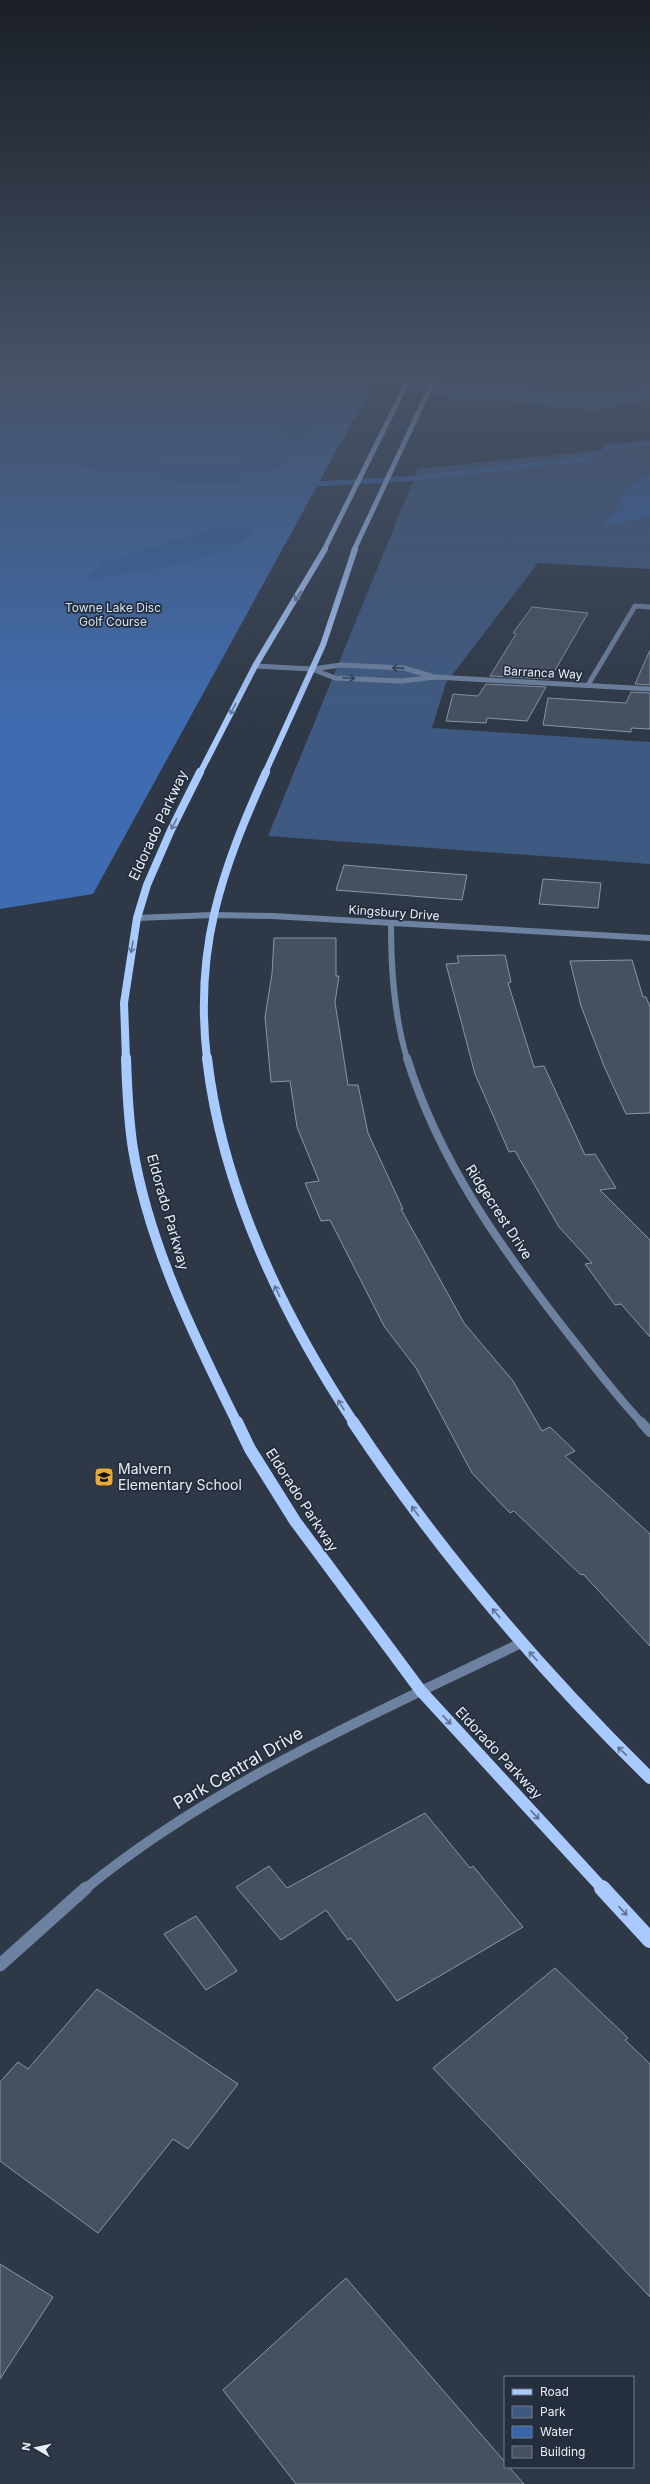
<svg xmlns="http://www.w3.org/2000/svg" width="650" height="2484" font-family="Inter,sans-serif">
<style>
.green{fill:#3f5a82}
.forest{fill:#3f6cb1}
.water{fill:#3965aa}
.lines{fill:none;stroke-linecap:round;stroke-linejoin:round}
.stream{stroke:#3965aa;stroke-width:5}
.river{fill:#3965aa;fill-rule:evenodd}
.building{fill:#47505f;stroke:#8a95a5}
.minor-far4{stroke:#6d82a1;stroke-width:5}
.minor-far3{stroke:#6d82a1;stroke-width:6}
.minor-far2{stroke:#6d82a1;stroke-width:8}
.minor-far1{stroke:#6d82a1;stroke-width:10}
.minor{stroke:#6d82a1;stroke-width:13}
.primary-far5{stroke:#a9cafe;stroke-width:5}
.primary-far4{stroke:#a9cafe;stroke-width:6}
.primary-far3{stroke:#a9cafe;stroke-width:8}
.primary-far2{stroke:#a9cafe;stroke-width:10}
.primary-far1{stroke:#a9cafe;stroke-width:12}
.primary{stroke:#a9cafe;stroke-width:16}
.oneway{stroke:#607493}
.oneway2{stroke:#333f50}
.labels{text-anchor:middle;stroke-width:3.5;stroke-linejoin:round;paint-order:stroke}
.far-park-label{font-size:12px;fill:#d5e2f6;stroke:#252e3c}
.far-street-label{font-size:12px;fill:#e9eff8;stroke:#252e3c}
.street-label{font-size:14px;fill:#e9eff8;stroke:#252e3c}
.poi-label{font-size:14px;fill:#e9eff8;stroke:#252e3c;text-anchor:start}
.near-street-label{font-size:17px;fill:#e9eff8;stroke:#252e3c}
</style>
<rect width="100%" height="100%" fill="#2f3846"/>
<!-- green -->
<path class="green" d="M650 445V569L538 563 446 683 432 728 650 742V864L268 836 418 469Z"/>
<!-- forest -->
<path class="forest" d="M0 375H378L93 894 0 909Z"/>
<!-- water -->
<path class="water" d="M650 474V514L643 519 602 525 617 509 628 487Z
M222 526 256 530 231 550 173 566 85 580 103 563Z"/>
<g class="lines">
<!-- stream -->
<path class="stream" d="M0 395 112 375
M179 475 215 481 281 486 406 479 589 459 610 447 650 443"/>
<!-- river -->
<path class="river" d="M265 375H289L308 414 309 439 286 464 264 474 209 483H179L159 478 116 475 85 467 51 462 0 461V445L51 446 87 451 117 459 160 462 179 467H209L247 461 266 452 283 437 282 414Z
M354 375H406L451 384 520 386 560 392 597 394 631 389 650 384V399L597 410 560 408 520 402 451 398 366 382 357 380Z"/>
</g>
<!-- building -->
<path class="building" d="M532 607 588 613 550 679 490 676 516 634 513 633Z
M650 650V685L635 684Z
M486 684 546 687 527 721 487 718 486 723 446 721 453 694 478 696Z
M631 692 650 693V729L631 728V732L543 725 548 698 626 703Z
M344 865 401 870 467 875 462 900 336 890Z
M543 879 601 883 598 908 539 904Z
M274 938H336V976H339L335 1002 348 1085H358L368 1133 403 1209H401L464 1323 513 1381 542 1431 550 1427 575 1451 565 1456 650 1534V1646L583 1574 581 1575 514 1511 510 1513 472 1473 416 1368 384 1326 330 1220 321 1221 305 1183 319 1181 297 1127 290 1081 271 1082 265 1017 272 974Z
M505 955 511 982 508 983 534 1067 544 1066 585 1155 595 1154 616 1188 600 1190 650 1240V1337L621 1304 615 1305 585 1264 592 1263 559 1227 515 1151 509 1152 475 1074 446 964 459 963 457 956Z
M632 960 643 997H646L650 1007V1113L626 1114 604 1066 581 1006 570 961Z
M425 1813 470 1868 473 1866 523 1927 397 2001 351 1938 348 1940 326 1910 281 1940 236 1887 269 1866 287 1888Z
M196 1916 237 1971 206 1990 164 1934Z
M555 1968 628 2038 625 2040 650 2064V2297L433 2068Z
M97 1989 238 2084 188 2149 173 2139 98 2233 0 2161V2082L18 2062 28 2069Z
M0 2264 53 2297 0 2379Z
M346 2278 505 2462V2467H509L524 2484H296L223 2390Z"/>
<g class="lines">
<!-- minor-far4 -->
<path class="minor-far4" d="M255 666 312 669 341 665 404 668 431 676
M312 669 335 678 401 681 436 677 650 689
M588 685 635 606 650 607"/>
<!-- minor-far3 -->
<path class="minor-far3" d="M137 918 212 915 272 916 650 938
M391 925C391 971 394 1015 407 1059"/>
<!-- minor-far2 -->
<path class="minor-far2" d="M407 1058C439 1162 503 1251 570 1336 594 1366 616 1396 642 1423"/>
<!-- minor-far1 -->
<path class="minor-far1" d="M641 1422 650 1432
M85 1889C215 1783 371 1716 521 1643"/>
<!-- minor -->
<path class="minor" d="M0 1965 86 1888"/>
<!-- primary-far5 -->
<path class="primary-far5" d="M324 550 411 375
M354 550 436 375"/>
<!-- primary-far4 -->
<path class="primary-far4" d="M200 773 255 666 325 549
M265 773 323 645 355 549"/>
<!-- primary-far3 -->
<path class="primary-far3" d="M126 1059 124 1003 137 918 147 885 171 830 200 772
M207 1059C194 948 221 872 266 772"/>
<!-- primary-far2 -->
<path class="primary-far2" d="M126 1058C127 1088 128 1118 133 1149 149 1245 194 1336 237 1423
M207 1058C222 1189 282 1314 354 1423"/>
<!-- primary-far1 -->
<path class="primary-far1" d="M237 1422 250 1449 295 1521 421 1691 603 1889
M353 1422C439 1552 539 1669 650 1778"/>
<!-- primary -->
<path class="primary" d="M602 1888 650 1940"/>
</g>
<!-- one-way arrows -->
<defs><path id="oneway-shaft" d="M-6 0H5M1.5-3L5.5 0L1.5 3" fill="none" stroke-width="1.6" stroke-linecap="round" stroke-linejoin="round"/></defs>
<g class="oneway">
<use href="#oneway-shaft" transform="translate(298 596) rotate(123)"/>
<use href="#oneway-shaft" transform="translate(233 709) rotate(117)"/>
<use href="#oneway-shaft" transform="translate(174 824) rotate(117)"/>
<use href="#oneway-shaft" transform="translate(132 947) rotate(100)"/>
<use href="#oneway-shaft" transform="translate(277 1291) rotate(-115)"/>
<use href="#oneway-shaft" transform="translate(341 1405) rotate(-122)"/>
<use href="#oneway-shaft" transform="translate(415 1511) rotate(-126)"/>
<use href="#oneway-shaft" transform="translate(496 1613) rotate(-130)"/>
<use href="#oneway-shaft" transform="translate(533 1656) rotate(-133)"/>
<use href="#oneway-shaft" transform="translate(447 1720) rotate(47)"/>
<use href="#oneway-shaft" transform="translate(622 1751) rotate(-136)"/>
<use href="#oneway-shaft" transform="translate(535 1815) rotate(47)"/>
<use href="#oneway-shaft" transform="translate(623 1911) rotate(47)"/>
</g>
<g class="oneway2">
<use href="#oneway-shaft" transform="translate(398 668) rotate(-176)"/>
<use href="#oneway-shaft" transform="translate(349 678) rotate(3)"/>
</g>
<!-- sky -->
<linearGradient id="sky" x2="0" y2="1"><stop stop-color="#1a1f26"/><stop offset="0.52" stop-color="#475368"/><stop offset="1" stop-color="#475368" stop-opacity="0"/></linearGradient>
<rect width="650" height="723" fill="url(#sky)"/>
<!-- icons -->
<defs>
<g id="school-square" transform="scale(1)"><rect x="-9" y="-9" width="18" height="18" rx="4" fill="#e8ab37" stroke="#252e3c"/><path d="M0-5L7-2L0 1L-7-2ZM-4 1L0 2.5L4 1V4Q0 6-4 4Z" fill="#111"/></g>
</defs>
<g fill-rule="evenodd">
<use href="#school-square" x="104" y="1477"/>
</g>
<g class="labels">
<!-- far-park labels -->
<g class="far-park-label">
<text x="113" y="612">Towne Lake Disc<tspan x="113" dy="14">Golf Course</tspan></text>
</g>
<!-- far-street labels -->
<g class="far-street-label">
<text transform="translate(543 673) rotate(3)" y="4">Barranca Way</text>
<text transform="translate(394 913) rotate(4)" y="4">Kingsbury Drive</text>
</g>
<!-- street labels -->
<g class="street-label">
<text transform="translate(158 825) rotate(-65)" y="5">Eldorado Parkway</text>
<text transform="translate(168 1212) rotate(74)" y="5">Eldorado Parkway</text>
<text transform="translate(499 1212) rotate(57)" y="5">Ridgecrest Drive</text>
<text transform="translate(302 1500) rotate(57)" y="5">Eldorado Parkway</text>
<text transform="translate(499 1753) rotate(47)" y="5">Eldorado Parkway</text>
</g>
<!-- poi labels -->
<g class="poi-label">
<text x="118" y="1474">Malvern<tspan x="118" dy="16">Elementary School</tspan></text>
</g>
<!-- near-street labels -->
<g class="near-street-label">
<text transform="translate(238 1768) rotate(-30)" y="6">Park Central Drive</text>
</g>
</g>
<!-- legend -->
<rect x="504" y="2376" width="130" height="92" fill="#252e3c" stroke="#737b87"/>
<rect x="512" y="2389" width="20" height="6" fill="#a9cafe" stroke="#737b87"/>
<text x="540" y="2396" font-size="12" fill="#e9eff8">Road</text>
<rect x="512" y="2406" width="20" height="12" fill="#3f5a82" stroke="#737b87"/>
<text x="540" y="2416" font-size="12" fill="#e9eff8">Park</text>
<rect x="512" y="2426" width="20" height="12" fill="#3965aa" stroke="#737b87"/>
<text x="540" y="2436" font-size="12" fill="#e9eff8">Water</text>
<rect x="512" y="2446" width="20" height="12" fill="#47505f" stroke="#737b87"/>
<text x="540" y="2456" font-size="12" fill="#e9eff8">Building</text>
<!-- north arrow -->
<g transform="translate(36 2448) rotate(279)" stroke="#252e3c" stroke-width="3" paint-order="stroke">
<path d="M0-3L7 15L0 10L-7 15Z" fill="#e9eff8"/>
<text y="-6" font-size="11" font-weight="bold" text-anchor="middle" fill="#e9eff8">N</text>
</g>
</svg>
